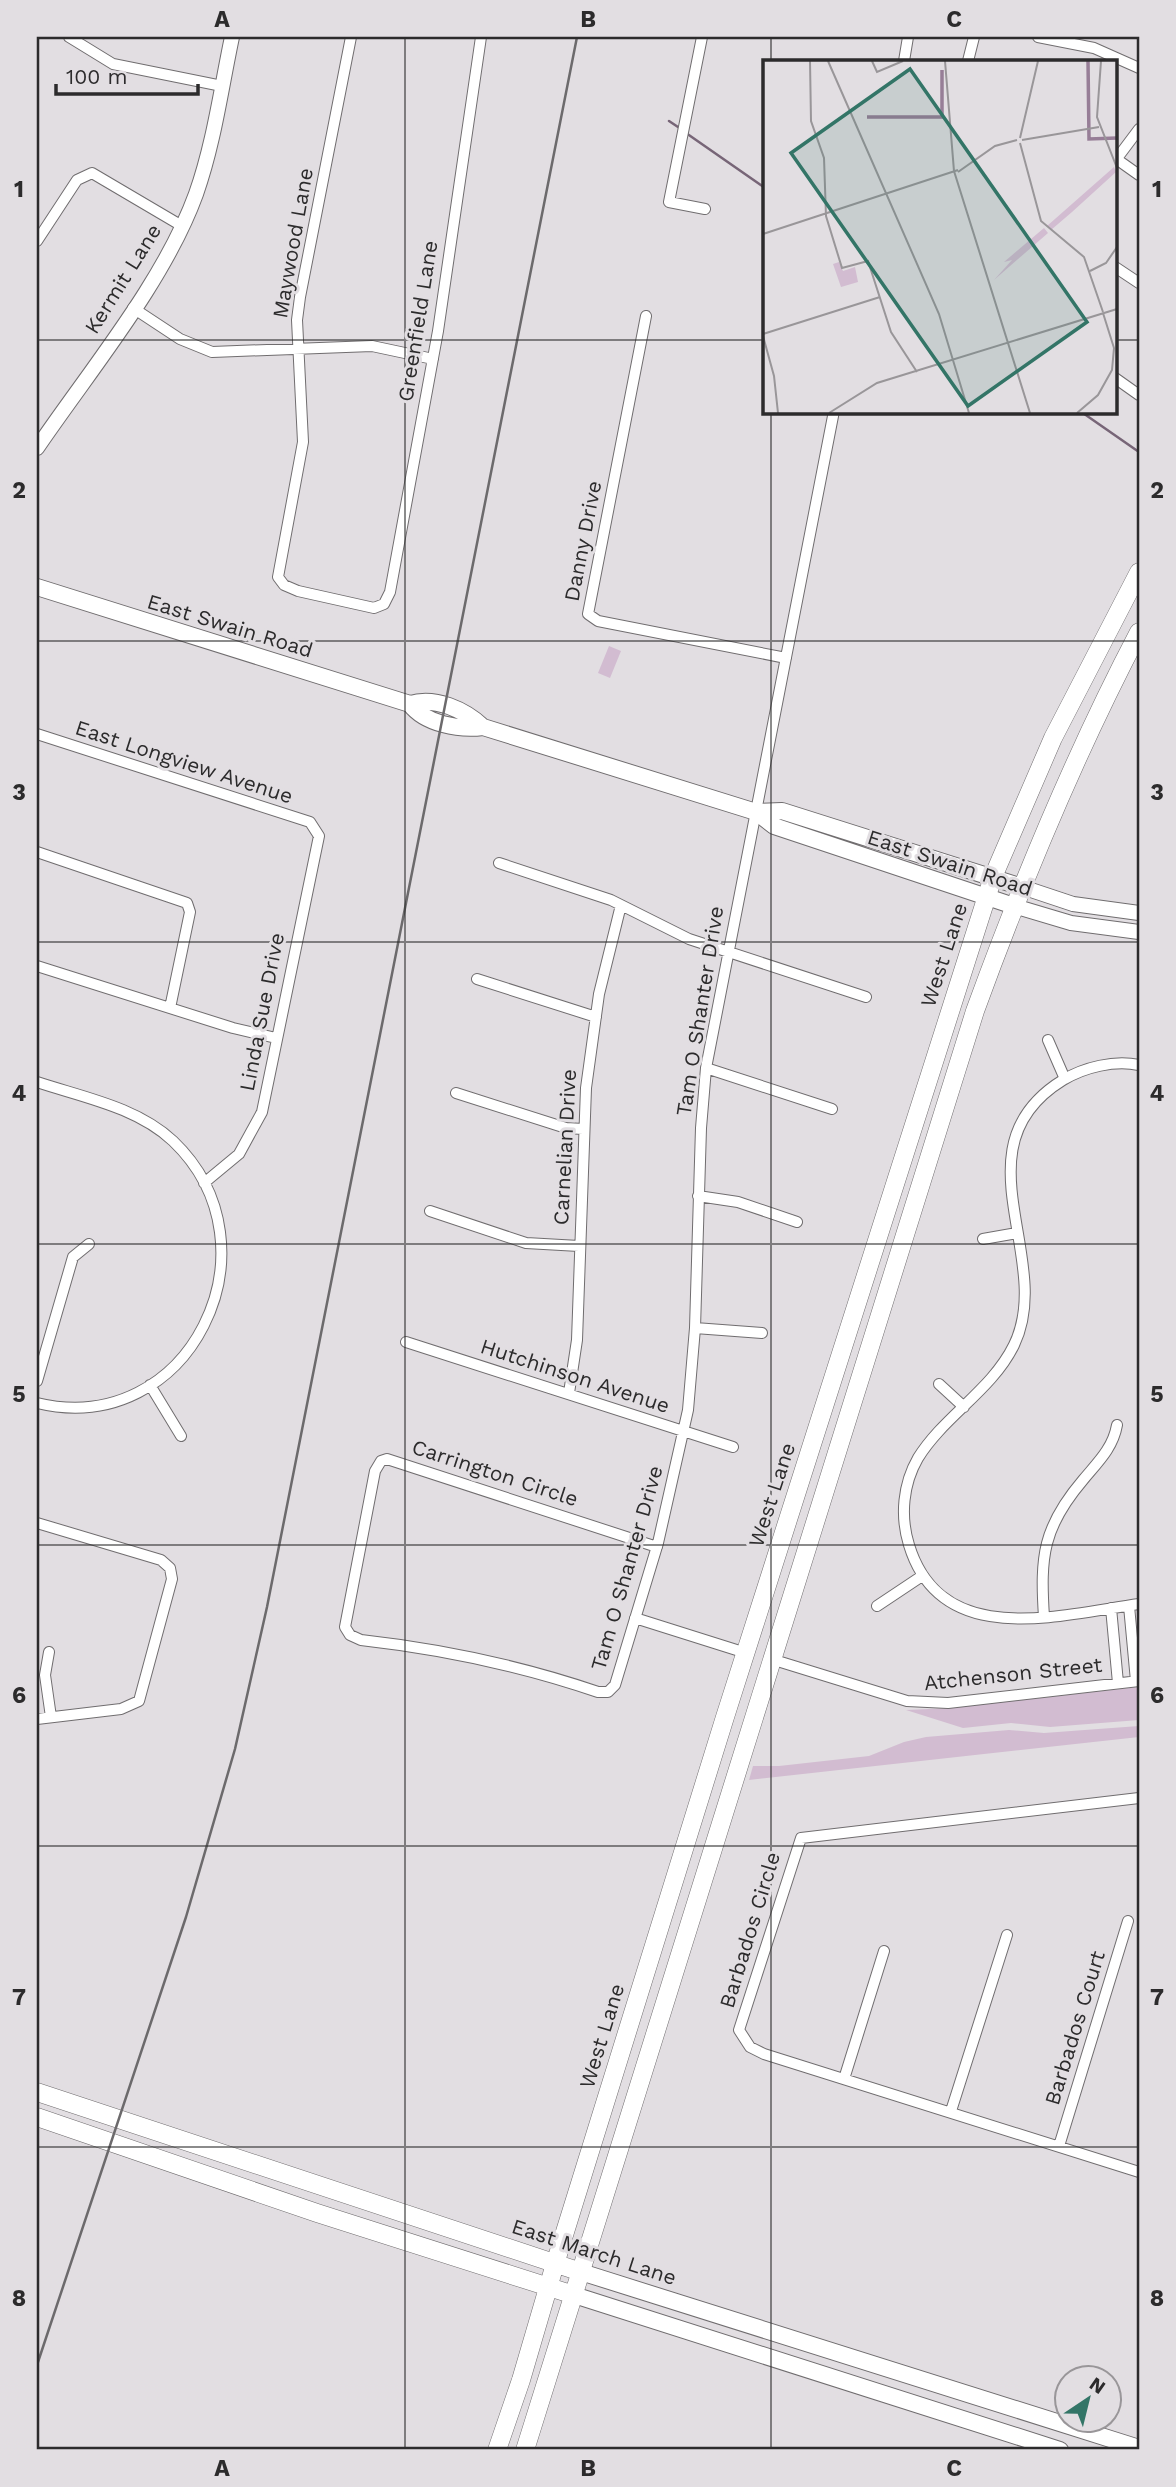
<svg xmlns="http://www.w3.org/2000/svg" width="1176" height="2487" font-family="'Work Sans',sans-serif">
<style>
.green{fill:#d2bcd1}
.lines{fill:none;stroke-linecap:round;stroke-linejoin:round}
.stream{stroke:#776577;stroke-width:2.5}
.minor-casing{stroke:#706d6f;stroke-width:12}
.tertiary-casing{stroke:#706d6f;stroke-width:16}
.secondary-casing{stroke:#706d6f;stroke-width:18}
.primary-casing{stroke:#706d6f;stroke-width:19}
.minor{stroke:#fff;stroke-width:10}
.tertiary{stroke:#fff;stroke-width:14}
.secondary{stroke:#fff;stroke-width:16}
.primary{stroke:#fff;stroke-width:18}
.rail{stroke:#6c6a6c;stroke-width:2.5}
.grid{fill:none;stroke:#2c2b2c;stroke-width:2;stroke-opacity:0.55}
.labels{text-anchor:middle;stroke-width:6;stroke-linejoin:round;paint-order:stroke}
.street-label{font-size:21px;fill:#2c2b2c;stroke:#e2dee2}
.inset-river{fill:none;stroke:#977e97;stroke-width:3.5}
.inset-road{fill:none;stroke:#999699;stroke-width:2}
.view{fill:#337567;fill-opacity:0.15;stroke:#337567;stroke-width:3.5}
.inset-edge{fill:none;stroke:#2c2b2c;stroke-width:3.5}
.neatline{fill:none;stroke:#2c2b2c;stroke-width:2.5}
.grid-label{font-size:23px;text-anchor:middle;font-weight:bold;fill:#2c2b2c}
</style>
<rect width="100%" height="100%" fill="#e2dee2"/>
<!-- green -->
<path class="green" d="M609 646 621 651 610 678 598 673Z
M1139 1687V1720L1050 1727 1011 1723 963 1728 906 1710 951 1708Z
M1139 1726V1737L749 1780 753 1766H779L869 1756 904 1742 926 1737 1009 1730 1044 1733Z"/>
<g class="lines">
<!-- stream -->
<path class="stream" d="M669 121 681 129
M686 133 765 188
M1080 411 1139 452"/>
<!-- minor casing -->
<g class="minor-casing">
<path id="minor" d="M69 37 113 64 222 86
M351 37 300 297 297 320 303 442 278 577 284 585 298 591 374 608 384 604 390 592 438 331 481 37
M702 37 669 202 705 209
M1038 37 1094 48 1139 68
M904 61 908 37
M968 61 974 37
M1115 158 1139 175
M1115 161 1139 129
M37 241 77 180 92 173 182 226
M1115 267 1139 283
M133 308 180 339 212 352 372 346 433 359
M646 316 588 614 598 621 786 658
M1115 378 1139 395
M37 734 310 822 319 836 262 1112 239 1154 204 1183
M37 852 187 903 190 912 170 1008
M499 863 611 900 689 939 866 997
M37 966 233 1028 276 1038
M477 979 596 1017
M1048 1040 1065 1079
M1139 1065C1114 1060 1085 1067 1063 1080 954 1147 1056 1259 1014 1345 992 1390 944 1416 918 1458 903 1484 900 1516 909 1545 941 1650 1059 1615 1139 1604
M706 1068 832 1109
M37 1082C82 1097 137 1107 173 1141 284 1247 189 1440 37 1403
M456 1093 566 1128 583 1129
M698 1196 738 1202 797 1222
M430 1211 526 1243 579 1246
M983 1239 1017 1233
M695 1328 762 1333
M406 1342 733 1447
M37 1381 73 1257 89 1244
M939 1384 964 1407
M150 1385 181 1436
M569 1393 577 1340 586 1088 599 994 621 905
M37 1523 161 1560 170 1568 172 1579 139 1701 121 1709 37 1719
M657 1547 387 1459 381 1461 375 1471 345 1627 350 1635 361 1640C441 1649 522 1666 598 1692H608L615 1685 658 1543 688 1410 695 1328 701 1128 706 1068 834 411
M877 1606 922 1576
M1129 1606 1136 1681
M1111 1608 1118 1683
M1044 1617C1040 1556 1043 1527 1083 1480 1098 1462 1113 1448 1117 1425
M635 1618 746 1653
M49 1652 45 1675 51 1717
M771 1659 907 1701 948 1703 1139 1681
M1139 1798 801 1838 739 2030 750 2047 764 2054 1139 2172
M844 2079 884 1951
M951 2111 1007 1935
M1059 2146 1128 1921"/>
</g>
<!-- tertiary casing -->
<g class="tertiary-casing">
<path id="tertiary" d="M37 448C90 370 164 282 196 194 214 143 221 89 232 37
M1022 887 1073 904 1139 913
M1014 906 1071 923 1139 932"/>
</g>
<!-- secondary casing -->
<g class="secondary-casing">
<path id="secondary" d="M37 587 410 704C435 696 465 710 483 727L756 812 782 811 1022 887
M410 704C425 724 459 730 483 727
M756 812 774 826 1014 906
M581 2272 1139 2448
M574 2295 1060 2450"/>
</g>
<!-- primary casing -->
<g class="primary-casing">
<path id="primary" d="M37 2092 581 2272
M37 2117 317 2213 574 2295
M497 2450 521 2380 555 2264 725 1717 993 877 1053 738 1139 572
M525 2450 975 1011C1022 882 1075 754 1139 632"/>
</g>
<!-- minor -->
<use href="#minor" class="minor"/>
<!-- tertiary -->
<use href="#tertiary" class="tertiary"/>
<!-- secondary -->
<use href="#secondary" class="secondary"/>
<!-- primary -->
<use href="#primary" class="primary"/>
<!-- rail -->
<path class="rail" d="M37 2365 186 1917 235 1749 267 1607 577 37"/>
</g>
<!-- grid -->
<path class="grid" d="M405 37V2450M771 37V61M37 340H765M1115 340H1139M771 411V2450M37 641H1139M37 942H1139M37 1244H1139M37 1545H1139M37 1846H1139M37 2147H1139"/>
<g class="labels">
<!-- street labels -->
<g class="street-label">
<text transform="translate(293 243) rotate(-80)" y="7">Maywood Lane</text>
<text transform="translate(123 279) rotate(-58)" y="7">Kermit Lane</text>
<text transform="translate(418 321) rotate(-81)" y="7">Greenfield Lane</text>
<text transform="translate(583 541) rotate(-79)" y="7">Danny Drive</text>
<text transform="translate(230 626) rotate(17)" y="7">East Swain Road</text>
<text transform="translate(184 762) rotate(18)" y="7">East Longview Avenue</text>
<text transform="translate(950 863) rotate(18)" y="7">East Swain Road</text>
<text transform="translate(944 955) rotate(-72)" y="7">West Lane</text>
<text transform="translate(700 1011) rotate(-81)" y="7">Tam O Shanter Drive</text>
<text transform="translate(262 1012) rotate(-79)" y="7">Linda Sue Drive</text>
<text transform="translate(565 1147) rotate(-87)" y="7">Carnelian Drive</text>
<text transform="translate(575 1376) rotate(18)" y="7">Hutchinson Avenue</text>
<text transform="translate(495 1473) rotate(18)" y="7">Carrington Circle</text>
<text transform="translate(772 1495) rotate(-72)" y="7">West Lane</text>
<text transform="translate(627 1568) rotate(-74)" y="7">Tam O Shanter Drive</text>
<text transform="translate(1013 1674) rotate(-6)" y="7">Atchenson Street</text>
<text transform="translate(750 1930) rotate(-73)" y="7">Barbados Circle</text>
<text transform="translate(1075 2028) rotate(-73)" y="7">Barbados Court</text>
<text transform="translate(602 2036) rotate(-73)" y="7">West Lane</text>
<text transform="translate(594 2252) rotate(18)" y="7">East March Lane</text>
</g>
</g>
<!-- overview -->
<g transform="translate(763 60)">
<rect width="354" height="354" fill="#e2dee2"/>
<path d="M351 107 353 112 309 152 288 170 284 166ZM281 168 285 173 231 220 249 200 241 202ZM76 202 80 211 92 207 95 222 78 227 70 204Z" fill="#d2bcd1"/>
<path class="inset-river" d="M325 1 326 79 354 78M104 57H179V10"/>
<path class="inset-road" d="M47 1 48 61 61 98 63 156 79 208 105 201 128 272 154 312M65 1 176 254 206 353M109 1 114 12 140 1M182 1 191 111 267 353M338 1 334 57 354 108M257 78 275 1M259 80 336 67M257 83 278 161 321 197 340 252M195 112 232 86 254 80M0 174 195 110M327 211 343 203 354 187M0 274 117 237M0 276 11 316 15 353M66 353 114 323 354 249M314 353 335 335 349 310 351 288 340 253"/>
<path class="view" d="M147 9 324 262 205 346 28 93Z"/>
<rect width="354" height="354" class="inset-edge"/>
</g>
<!-- border -->
<rect width="1176" height="2487" fill="none" stroke="#e2dee2" stroke-width="77"/>
<!-- north arrow -->
<g transform="translate(1088 2399) rotate(35)"><circle r="33" fill="#e2dee2" stroke="#999699" stroke-width="2"/>
<path d="M0-5L12 26L0 18L-12 26Z" fill="#337567"/>
<text y="-10" font-size="19" font-weight="bold" text-anchor="middle" fill="#2c2b2c">N</text>
</g>
<!-- scale -->
<path d="M56 84v10h142v-10" fill="none" stroke="#2c2b2c" stroke-width="3.5"/>
<text x="66" y="84" font-size="21" fill="#2c2b2c" stroke="#e2dee2" stroke-width="5" paint-order="stroke">100 m</text>
<rect x="38" y="38" width="1100" height="2410" class="neatline"/>
<g class="grid-label">
<text x="222" y="27">A</text>
<text x="588" y="27">B</text>
<text x="954" y="27">C</text>
<text x="19" y="197">1</text>
<text x="1157" y="197">1</text>
<text x="19" y="498">2</text>
<text x="1157" y="498">2</text>
<text x="19" y="800">3</text>
<text x="1157" y="800">3</text>
<text x="19" y="1101">4</text>
<text x="1157" y="1101">4</text>
<text x="19" y="1402">5</text>
<text x="1157" y="1402">5</text>
<text x="19" y="1703">6</text>
<text x="1157" y="1703">6</text>
<text x="19" y="2005">7</text>
<text x="1157" y="2005">7</text>
<text x="19" y="2306">8</text>
<text x="1157" y="2306">8</text>
<text x="222" y="2476">A</text>
<text x="588" y="2476">B</text>
<text x="954" y="2476">C</text>
</g>
</svg>
